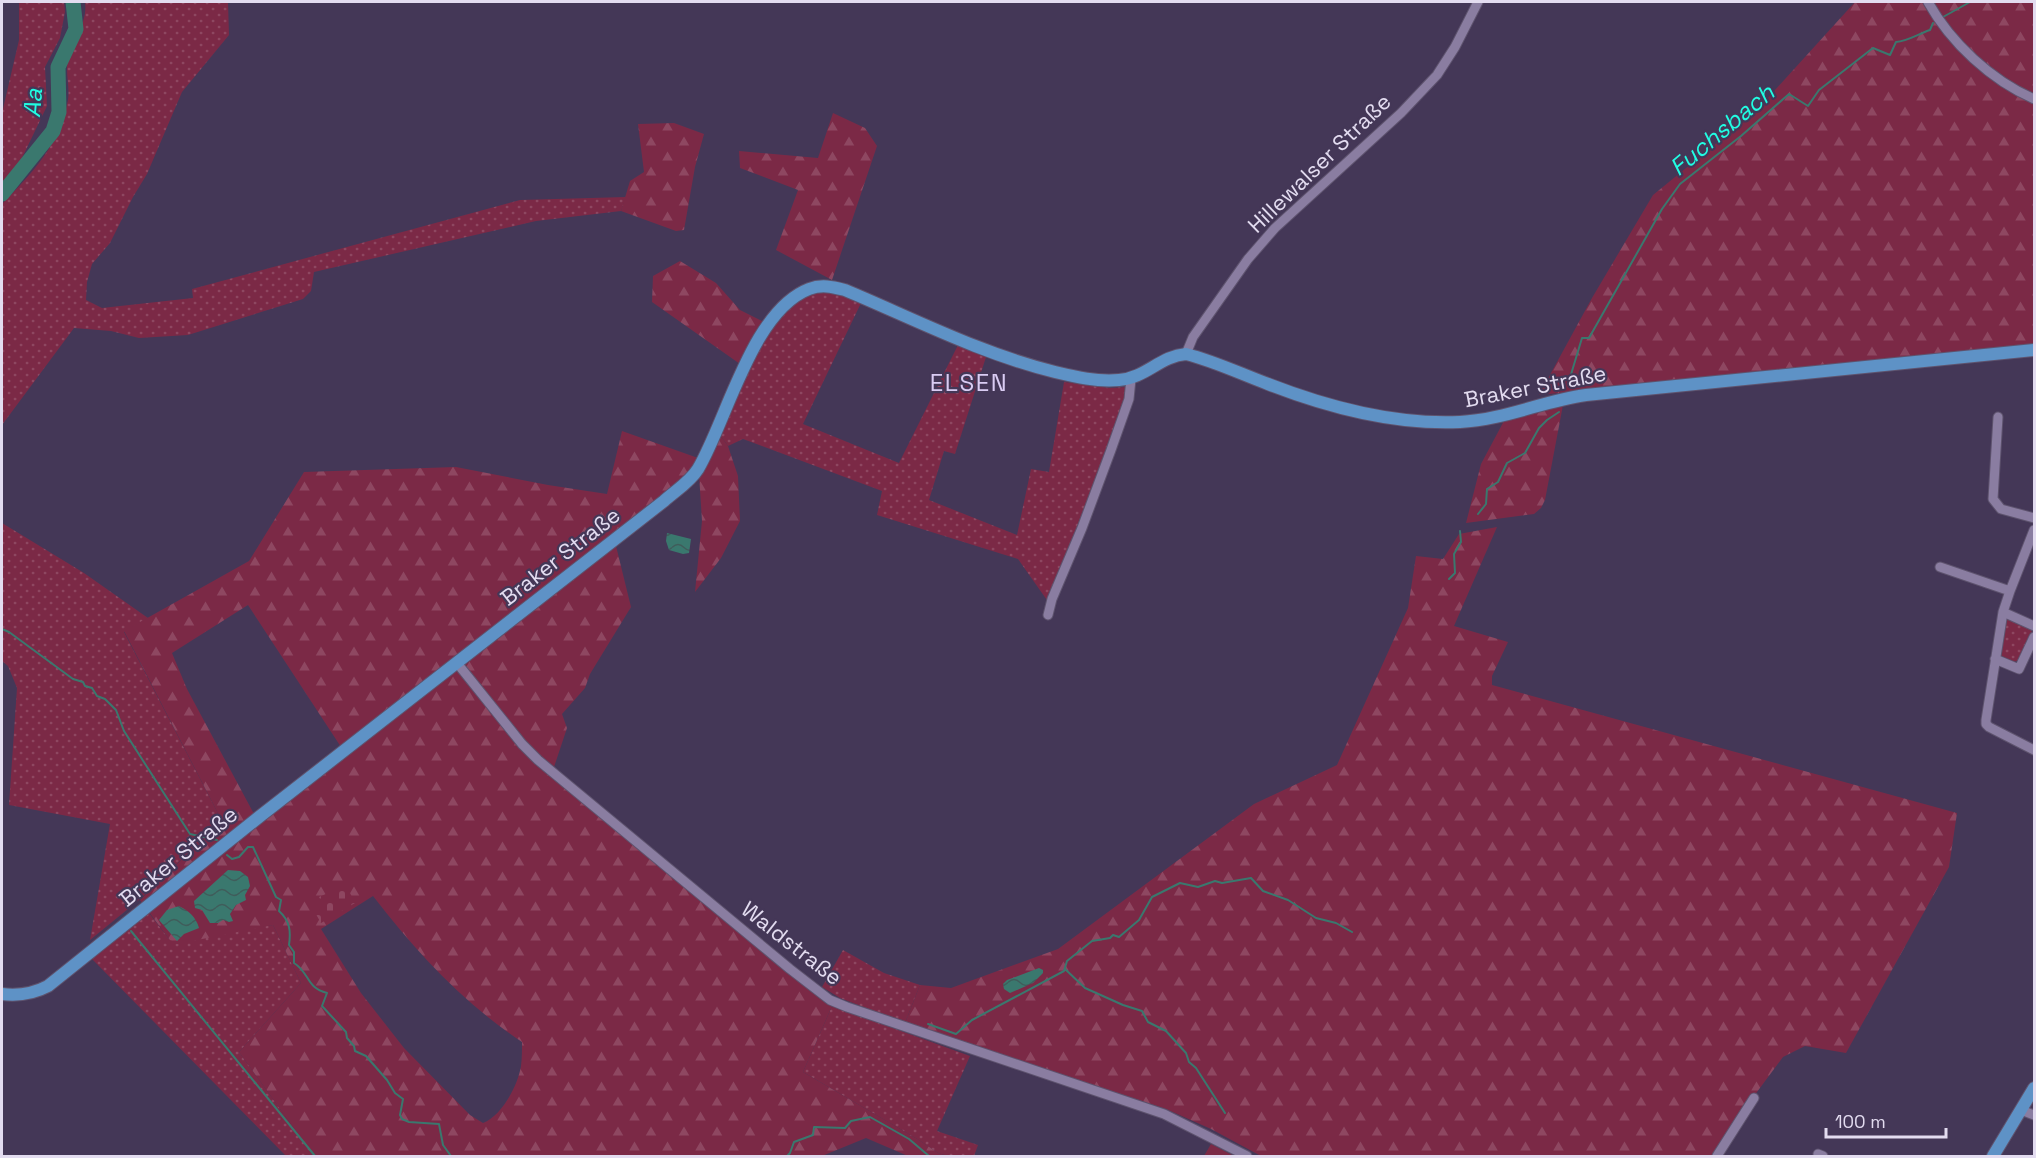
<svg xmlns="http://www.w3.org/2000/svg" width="2036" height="1158" font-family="'Space Grotesk',sans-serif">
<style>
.grass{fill:url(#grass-dots)}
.forest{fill:url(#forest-firs);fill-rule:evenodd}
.cemetery{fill:url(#cemetery-stones)}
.water{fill:url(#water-waves)}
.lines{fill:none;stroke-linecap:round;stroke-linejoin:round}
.stream{stroke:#3a786e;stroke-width:2}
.river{stroke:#3a786e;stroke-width:15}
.minor-casing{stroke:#5e536e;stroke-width:11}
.major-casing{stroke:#5e536e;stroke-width:14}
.minor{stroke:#8a7da1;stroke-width:9}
.major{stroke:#5e92c6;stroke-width:12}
.labels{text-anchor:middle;stroke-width:4.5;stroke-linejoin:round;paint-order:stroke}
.street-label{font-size:22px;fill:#e3dcf0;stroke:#443757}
.water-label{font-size:24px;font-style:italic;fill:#21fde2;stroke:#443757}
.neighbourhood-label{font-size:24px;letter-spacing:1.5px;fill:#daccf3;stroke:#443757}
</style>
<defs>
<pattern id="grass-dots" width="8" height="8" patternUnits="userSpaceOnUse" patternTransform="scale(1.5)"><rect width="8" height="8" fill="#7b2946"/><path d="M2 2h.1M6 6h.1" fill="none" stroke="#8e4761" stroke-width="1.8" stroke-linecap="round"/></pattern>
<pattern id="forest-firs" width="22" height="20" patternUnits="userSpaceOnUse" patternTransform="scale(1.5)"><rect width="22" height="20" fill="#7b2946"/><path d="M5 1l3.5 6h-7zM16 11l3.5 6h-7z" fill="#8e4761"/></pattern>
<pattern id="cemetery-stones" width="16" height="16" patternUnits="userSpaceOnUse" patternTransform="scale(1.5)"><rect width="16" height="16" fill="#7b2946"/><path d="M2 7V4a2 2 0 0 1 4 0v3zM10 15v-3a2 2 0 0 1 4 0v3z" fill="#8e4761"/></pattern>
<pattern id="water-waves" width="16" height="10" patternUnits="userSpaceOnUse" patternTransform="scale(1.5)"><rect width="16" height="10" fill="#3a786e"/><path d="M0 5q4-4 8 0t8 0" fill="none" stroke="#3f5d5b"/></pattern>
</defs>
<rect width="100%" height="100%" fill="#443757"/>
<!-- grass -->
<path class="grass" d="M19 2H64L65 12 60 38 45 67 47 106 22 158 2 187V113L19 40Z
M85 2H228L229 35 182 92 147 174 133 197 110 243 92 264 87 282 86 300 102 308 193 298 192 289 520 200 626 197 621 211 536 221 314 272 311 291 303 299 188 335 139 338 111 331 74 328 2 425V204C33 172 59 146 68 100 70 87 65 71 68 58 73 38 88 23 85 2Z
M817 292H832L861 303 803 424 899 463 958 345 986 357 955 454 944 451 929 500 1017 535 1031 469 1049 472 1064 382 1110 388 1126 387 1125 402 1049 603 1018 559 877 515 882 491 743 439 728 446 720 435C739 394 760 330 796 302 802 297 810 295 817 292Z
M2 523 84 573 148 618 124 632 223 823 205 837 139 900 90 940 110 824 9 805 17 688 8 666 2 661Z
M2011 618 2031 628 2032 633 2019 660 2014 662 2000 655 2007 619Z
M149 913 169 939 273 925 301 983 239 1052 314 1156H286L92 959Z
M843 950 884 973 920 985 905 1023 840 998 822 987Z
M832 1006 970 1056 937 1131 978 1145 974 1156H948L938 1153 919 1140 803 1072Z"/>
<!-- forest -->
<path class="forest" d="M1855 2H2034V346L1539 395 1592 298 1653 195 1756 111Z
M833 113 865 128 877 146 832 280 776 250 798 190 740 168 739 151 818 158Z
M674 123 704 134 695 167 684 230 676 231 621 211 630 181 644 172 638 124Z
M680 261 716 283 740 310 766 323 740 364 652 302 653 276Z
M1563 405 1545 500 1541 508 1534 514 1466 523 1481 464 1505 419Z
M622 431 698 458 720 435 728 446 738 476 740 521 721 558 695 592 702 521 699 474 616 546 631 607 590 674 585 688 562 714 567 728 552 773 832 1006 803 1072 919 1140 938 1153 948 1156H908L866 1138 822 1156H314L239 1052 301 983 273 925 177 944 169 939 140 900 205 837 223 823 124 631 249 561 304 472 456 467 548 485 607 494ZM248 605 341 747 254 814 187 689 172 653ZM373 896C417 953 462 1002 522 1042 522 1050 522 1058 521 1066 518 1085 502 1116 483 1123L470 1115 404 1048 361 993 321 929Z
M1497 527 1454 626 1508 642 1492 676V685L1957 813 1949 867 1846 1053 1805 1046 1783 1057 1754 1096 1714 1156H1261L1211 1129 1166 1109 905 1023 920 985 951 988 1058 949 1254 804 1337 765 1408 608 1416 556 1443 559 1459 534Z
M1211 1144 1234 1156H1204Z"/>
<!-- cemetery -->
<path class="cemetery" d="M346 885 355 903 321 923 313 909 322 903 319 897Z"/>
<!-- water -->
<path class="water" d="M667 533 691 539 689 553 683 554 669 550 666 541Z
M228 870 240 871 248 877 250 886 245 895 246 900 236 905 230 914 233 921 229 922 223 920 218 923H210L202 910 195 908 194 901Z
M179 906C189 911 196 917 199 928L184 934 177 941 159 920 167 910Z
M1039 968 1043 970V973L1033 983 1010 993 1004 989 1003 984 1007 980Z"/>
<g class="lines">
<!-- stream -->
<path class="stream" d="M1943 17 1970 2
M1569 381 1582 338H1589L1662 209 1680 184 1741 136 1789 94 1808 106 1819 90 1873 48 1890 55 1896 42C1908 41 1918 34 1930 30L1933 23
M1478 514 1486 504 1487 489 1498 482 1507 463 1525 453 1539 428 1547 420 1559 412
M1449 579 1455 573 1454 554 1461 542 1460 531
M2 629 9 632 73 679 83 682 85 686 92 688 97 696 105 699 116 710 124 731 190 834 217 840
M227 855 232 859 239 857 248 847H253L276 897 281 900 279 911C290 921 291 931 289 945L294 952V963C310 973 306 988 327 993L322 1006 346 1032 347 1038 354 1046 355 1051 366 1056 387 1080 395 1093 403 1099 400 1115 402 1119 409 1122 439 1124 443 1145 451 1156
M131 931 315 1156
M1065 969 1085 988 1123 1005 1142 1011 1148 1022 1166 1031 1186 1053 1189 1062 1196 1068 1225 1113
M928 1024 956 1034 972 1020 1064 971 1067 961 1092 941 1110 938 1113 935 1119 937 1139 920 1152 897 1180 883 1198 887 1215 881 1222 883 1251 878 1263 891 1288 900 1316 918 1336 923 1352 932
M787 1156 790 1153 794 1142 813 1135 814 1127 845 1128 851 1121 870 1117 909 1139 929 1156"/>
<!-- river -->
<path class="river" d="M2 194 53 131 59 112 58 67 76 29 73 2"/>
<!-- minor casing -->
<g class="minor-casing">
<path id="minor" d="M1928 2C1951 43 1991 80 2034 99
M1186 354 1193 337 1248 259 1275 228 1401 113 1437 75 1455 47 1478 2
M1998 417 1993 499 2001 509 2034 518
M2034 530 2010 591 2003 612 1986 720V724L1989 727 2034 750
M1940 567 2010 591
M2003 612 2034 626
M1048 615 1052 599 1082 528 1111 450 1129 399 1131 379
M1995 659 2019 669 2034 637
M457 663 522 744 538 760 790 969 830 1000 847 1007 1164 1114 1247 1156
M2021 1110 2034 1115
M1818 1154 1823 1156
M1717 1156 1754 1098"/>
</g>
<!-- major casing -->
<g class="major-casing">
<path id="major" d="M2 994C19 996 33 994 48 986L259 817 664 501C675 491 690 482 698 469 727 420 752 311 809 289 822 284 833 287 845 290 914 319 982 354 1055 372 1076 377 1097 382 1119 380 1146 378 1160 356 1186 354 1214 361 1241 374 1268 384 1327 407 1396 425 1460 422 1503 420 1543 401 1586 395L2034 350
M1993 1156 2034 1088"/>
</g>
<!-- minor -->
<use href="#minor" class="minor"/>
<!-- major -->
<use href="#major" class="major"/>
</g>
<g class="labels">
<!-- street labels -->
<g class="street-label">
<text transform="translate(1319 163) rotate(-44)" y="8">Hillewalser Straße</text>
<text transform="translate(1535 386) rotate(-11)" y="8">Braker Straße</text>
<text transform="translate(560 556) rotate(-38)" y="8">Braker Straße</text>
<text transform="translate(178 856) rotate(-39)" y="8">Braker Straße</text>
<text transform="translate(792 943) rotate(38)" y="8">Waldstraße</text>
</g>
<!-- water labels -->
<g class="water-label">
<text transform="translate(33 103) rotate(-85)" y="8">Aa</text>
<text transform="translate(1722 130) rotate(-40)" y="8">Fuchsbach</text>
</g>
<!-- neighbourhood labels -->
<g class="neighbourhood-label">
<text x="969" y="391">ELSEN</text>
</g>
</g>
<!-- border -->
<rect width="2036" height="1158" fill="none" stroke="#e3dcf0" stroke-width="6"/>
<!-- scale -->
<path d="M1826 1128v9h120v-9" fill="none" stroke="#e3dcf0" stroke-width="3"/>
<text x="1835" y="1128" font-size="18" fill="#e3dcf0" stroke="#443757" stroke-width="4.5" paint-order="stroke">100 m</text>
</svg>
